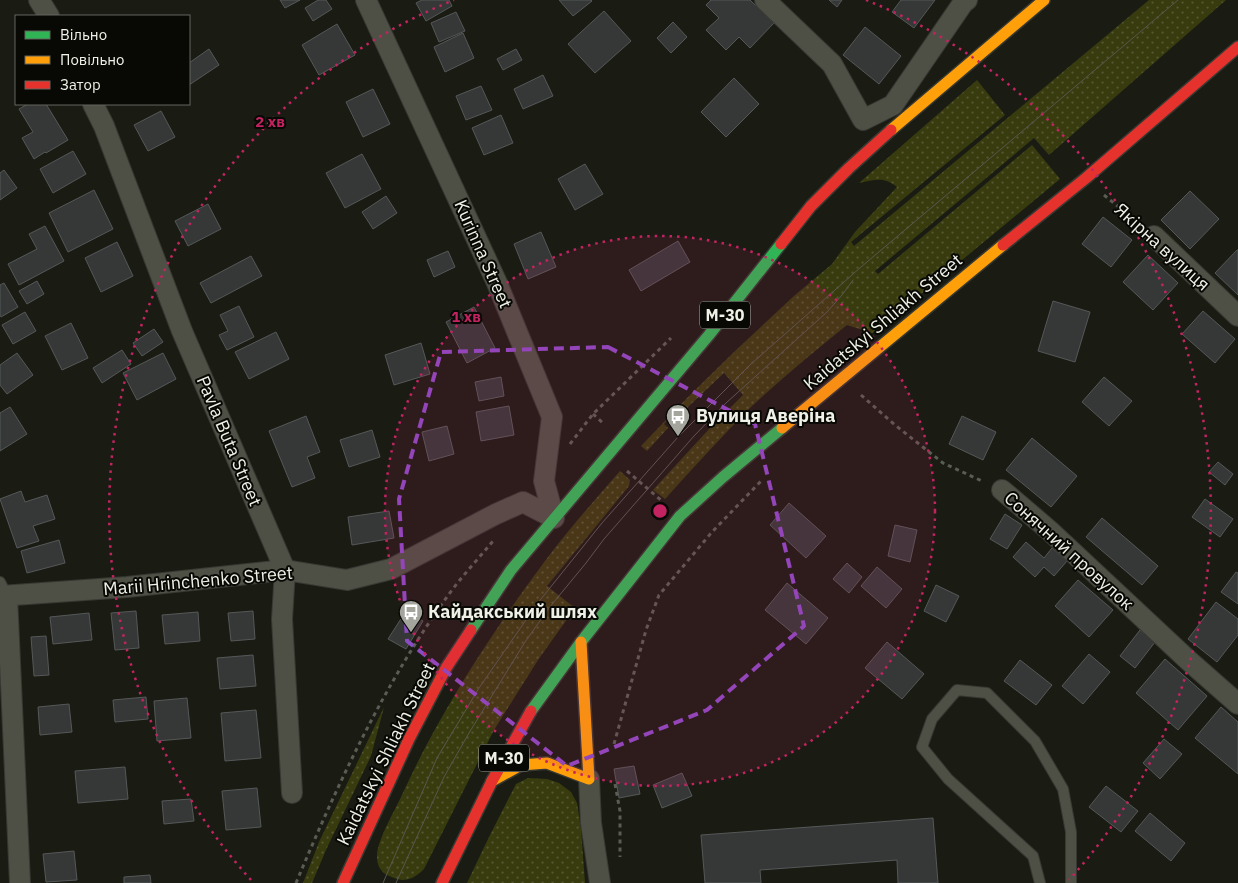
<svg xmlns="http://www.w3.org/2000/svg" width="1238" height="883" font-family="'IBM Plex Sans',sans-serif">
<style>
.grass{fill:url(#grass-dots)}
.building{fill:#353837;stroke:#555858}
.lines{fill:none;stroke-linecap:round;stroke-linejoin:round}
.lane-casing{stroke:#373932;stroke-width:12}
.street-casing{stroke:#373932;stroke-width:22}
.fast-casing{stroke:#373932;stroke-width:14}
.slow-casing{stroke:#373932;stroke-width:14}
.jam-casing{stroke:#373932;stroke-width:14}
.path{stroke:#5b5c53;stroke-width:3;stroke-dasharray:4 4;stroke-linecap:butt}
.lane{stroke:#4e5046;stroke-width:10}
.street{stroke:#4e5046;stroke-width:20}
.fast{stroke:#30b455;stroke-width:11}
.slow{stroke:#ff9f0a;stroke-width:11}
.jam{stroke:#e5322d;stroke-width:11}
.tram{stroke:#575850;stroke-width:1}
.marked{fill:none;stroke:#8c4ac5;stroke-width:4;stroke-dasharray:10 6;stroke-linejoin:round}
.ring{fill:none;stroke:#c42362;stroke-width:2.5;stroke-dasharray:2.5 5}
.labels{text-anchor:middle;stroke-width:4;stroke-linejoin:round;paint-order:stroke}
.shield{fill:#080804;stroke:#aaaba3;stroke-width:1}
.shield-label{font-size:16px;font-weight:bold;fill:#eff1e7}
.street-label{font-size:18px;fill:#eff1e7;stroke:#080804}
.poi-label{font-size:18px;font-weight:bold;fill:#eff1e7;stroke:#080804;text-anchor:start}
.centre{fill:#c42362;stroke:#080804;stroke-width:2.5}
.ring-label{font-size:15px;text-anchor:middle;font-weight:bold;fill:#c42362;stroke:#080804;stroke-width:4;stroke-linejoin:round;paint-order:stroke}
</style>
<defs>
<pattern id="grass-dots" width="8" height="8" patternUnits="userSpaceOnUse" patternTransform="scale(1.25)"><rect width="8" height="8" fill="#383b0e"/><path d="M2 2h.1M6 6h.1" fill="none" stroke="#555831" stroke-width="1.8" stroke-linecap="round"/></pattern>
</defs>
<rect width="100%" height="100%" fill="#1a1c14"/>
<!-- grass -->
<path class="grass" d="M1149 0H1226L1049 155 1034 138 875 271 878 274 1032 145 1060 179 904 308 905 311 872 333 847 325C815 351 782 378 751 407 721 437 693 468 665 499L653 490 710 428 743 395 724 373 687 408 683 404 664 424 668 428 647 451 641 446 687 398 734 352 794 296 832 264 855 232 897 187C883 176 875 180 859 183L977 80 1005 115 851 242 854 246Z
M620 471 630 480 629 486 547 586 575 608 538 660 494 730 424 869C420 873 417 875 412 878 401 882 397 879 387 875 380 871 377 865 377 856 377 841 394 812 401 797 409 780 417 763 426 746 460 682 501 620 545 561 568 530 594 501 620 471Z
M384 707 371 756 326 850 312 883H303L319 842Z
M528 778 547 779 559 783 571 792 577 803 581 829 585 883H467L489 837 516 784Z"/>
<!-- building -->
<path class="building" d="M280 0H300L285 8Z
M318 0H326L332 9 313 21 305 8Z
M422 0H449L452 6 426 21 416 3Z
M559 0H591L592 1 573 16Z
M711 0H750L774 23 750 48 739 37 726 50 706 30 719 18 706 5Z
M829 0H842L837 7Z
M901 0H935L914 28 892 12Z
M604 11 631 41 595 73 568 44Z
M456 12 465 31 439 42 431 23Z
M673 22 687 37 671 53 657 38Z
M337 24 355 55 319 75 302 45Z
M865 27 901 56 879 84 843 55Z
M463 33 474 58 445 72 434 47Z
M209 49 219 65 189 85V63Z
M516 49 522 60 503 70 497 59Z
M543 75 553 96 523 109 514 89Z
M734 78 759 104 726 137 701 112Z
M481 86 492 110 466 120 456 96Z
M373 89 390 124 363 137 346 102Z
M28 104H46L68 140 46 153 45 152 34 159 22 138 33 132 19 109Z
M161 111 175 137 148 151 134 125Z
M501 115 513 143 484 155 472 128Z
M73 151 86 174 53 193 40 169Z
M362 154 381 189 345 208 326 173Z
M585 164 603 194 575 210 558 179Z
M4 170 17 188 0 200V173Z
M94 190 113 229 68 252 49 213Z
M1190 191 1219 219 1190 249 1161 220Z
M386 196 397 213 373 229 362 212Z
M208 204 221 229 188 246 175 221Z
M1103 217 1132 240 1111 267 1082 244Z
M45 226 64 261 19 285 8 264 37 249 29 234Z
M541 232 556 267 528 279 514 244Z
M678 241 690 262 641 291 629 270Z
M117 242 133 276 101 292 85 258Z
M1237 250H1238V295L1215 273Z
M448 251 455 267 434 277 427 260Z
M1148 255 1178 283 1153 310 1123 282Z
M251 256 262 276 211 303 200 283Z
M37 281 44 294 27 304 19 291Z
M4 283 18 307 1 317 0 315V285Z
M1053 301 1090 312 1075 362 1038 351Z
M239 306 254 337 227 350 219 335 228 331 220 315Z
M474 307 495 348 467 363 446 322Z
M1203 311 1235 339 1215 363 1182 334Z
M25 312 36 331 13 344 2 325Z
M71 323 88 358 62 370 45 336Z
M154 329 163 342 142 356 133 343Z
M276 332 289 359 249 379 235 352Z
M421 343 430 374 394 385 385 355Z
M122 350 131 364 102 383 93 368Z
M17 353 33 375 7 394 0 385V365Z
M163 353 176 379 137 400 123 373Z
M501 377 504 396 479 401 475 382Z
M1104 377 1132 401 1109 426 1082 402Z
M509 406 514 435 481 441 476 412Z
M10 407 27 434 0 451V413Z
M306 416 320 452 307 457 315 478 292 487 269 431Z
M962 416 996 432 983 460 949 444Z
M447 426 454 454 429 461 422 432Z
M372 430 380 457 349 467 340 440Z
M1032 438 1077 476 1051 507 1006 470Z
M1218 462 1233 474 1225 485 1209 472Z
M21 491 25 502 47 495 55 519 33 526 39 541 17 548 0 499Z
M1205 499 1233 519 1220 537 1192 517Z
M789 503 826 536 806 558 770 525Z
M389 511 394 538 352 545 348 517Z
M1005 514 1022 525 1007 549 990 539Z
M1102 518 1158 566 1142 585 1086 537Z
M895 525 917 530 910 562 888 556Z
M59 540 65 563 27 573 21 551Z
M1026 542 1044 558 1052 548 1067 561 1054 576 1044 567 1035 577 1013 557Z
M847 563 862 577 849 593 833 579Z
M877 567 902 589 886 608 861 586Z
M1236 572 1238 573V604L1221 592Z
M1078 580 1113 610 1089 637 1055 606Z
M787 583 828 618 806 644 765 610Z
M936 585 959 596 946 622 924 611Z
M1216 602 1238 619V635L1217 662 1188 639Z
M136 611 139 648 115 650 111 613Z
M253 611 255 639 231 641 228 613Z
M406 611 423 621 406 649 388 639Z
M198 612 200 641 165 644 162 615Z
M89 613 92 640 53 644 50 617Z
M1140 630 1155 642 1135 668 1120 656Z
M46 636 49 675 34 676 31 637Z
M887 642 924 674 902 699 865 668Z
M1089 654 1110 672 1083 704 1062 686Z
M253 655 256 686 220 689 217 658Z
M1165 659 1207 696 1178 730 1136 693Z
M1020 660 1052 685 1036 705 1004 681Z
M146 697 148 719 115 722 113 700Z
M187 698 191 738 157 741 154 701Z
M69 704 72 732 40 735 38 707Z
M1221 707 1238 722V774L1195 738Z
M256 710 261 758 225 761 221 713Z
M1164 739 1182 754 1160 779 1143 763Z
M634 766 640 794 619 798 614 769Z
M125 767 128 799 78 803 75 771Z
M682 773 692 796 662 808 653 785Z
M1106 786 1138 811 1121 832 1089 807Z
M257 788 261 827 226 830 222 791Z
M191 799 194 821 164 824 162 801Z
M1150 813 1185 843 1171 861 1135 831Z
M933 818 938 883H898L897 860 760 870 761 883H705L701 835Z
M74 851 77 880 46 882 43 854Z
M150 875 151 883H124V877Z"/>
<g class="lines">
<!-- lane casing -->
<g class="lane-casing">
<path id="lane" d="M0 582 7 596
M1040 883 1033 856 948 779 922 747 932 719 957 690 987 693 1035 741 1063 789 1071 832V883"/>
</g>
<!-- street casing -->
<g class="street-casing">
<path id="street" d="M39 0 49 16
M366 0 497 283 552 417 544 481 554 518
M765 0 832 64 863 120 893 105 963 3 967 0
M93 104 104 126 182 331 285 570 282 619 292 793
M1154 236 1238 316
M1002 490 1050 531 1188 660 1238 704
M0 596 127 587 285 570 347 580 391 569 496 514 523 502 554 518
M7 596 20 883
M589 779 591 823 600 883"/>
</g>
<!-- fast casing -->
<g class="fast-casing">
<path id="fast" d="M471 630 511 570 709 335 781 244
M531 711 581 642 680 516 723 477 782 428"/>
</g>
<!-- slow casing -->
<g class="slow-casing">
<path id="slow" d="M891 130 1044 0
M782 428 1003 245
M492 781 521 765 547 763 589 779 581 642"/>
</g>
<!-- jam casing -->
<g class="jam-casing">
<path id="jam" d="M781 244 811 206 849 168 891 130
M1003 245 1086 178 1238 47
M343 883 409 739 446 668 471 630
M442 883 492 781 531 711"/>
</g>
<!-- path -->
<path class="path" d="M1104 195 1138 223
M861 395 895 425 943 463 984 482
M593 414 603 423
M570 444 593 414 671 338
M627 471 662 501
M614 744 646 630 659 595 712 532 763 479
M615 784 620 811V857
M296 883C338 783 385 682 449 594 463 575 479 558 493 541"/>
<!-- lane -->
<use href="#lane" class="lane"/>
<!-- street -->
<use href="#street" class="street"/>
<!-- fast -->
<use href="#fast" class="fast"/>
<!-- slow -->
<use href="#slow" class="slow"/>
<!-- jam -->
<use href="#jam" class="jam"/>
<!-- tram -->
<path class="tram" d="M383 883 437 758 479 688 537 604 602 523 678 437 751 364 861 267 1178 0
M396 883 444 777 469 733 525 642 549 608 586 563 604 539 694 436 726 403 827 312 842 295 853 280"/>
</g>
<!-- marked area -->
<path class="marked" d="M608 347 755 424 804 626 707 710 567 766 407 641 399 499 441 352Z"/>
<!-- distance rings -->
<circle cx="660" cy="511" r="275" fill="#c42362" fill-opacity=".12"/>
<g class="ring">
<circle cx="660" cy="511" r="275"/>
<path d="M251 880A551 551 0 0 1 454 0M866 0A551 551 0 0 1 1069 880"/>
</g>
<!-- icons -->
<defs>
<g id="bus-pin" transform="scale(1.25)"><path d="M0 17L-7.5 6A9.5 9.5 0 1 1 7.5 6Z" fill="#a4a69d" stroke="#080804"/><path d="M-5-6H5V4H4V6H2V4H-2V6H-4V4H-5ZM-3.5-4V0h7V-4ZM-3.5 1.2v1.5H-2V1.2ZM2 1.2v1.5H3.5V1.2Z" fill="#fff"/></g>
</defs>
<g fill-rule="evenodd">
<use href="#bus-pin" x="678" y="416"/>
<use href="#bus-pin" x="411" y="612"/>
</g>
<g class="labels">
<!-- shield labels -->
<g class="shield">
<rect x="700" y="301.5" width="50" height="27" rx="4"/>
<rect x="479" y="744.5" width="50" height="27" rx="4"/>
</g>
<g class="shield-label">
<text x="725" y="321">М-30</text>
<text x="504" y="764">М-30</text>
</g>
<!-- street labels -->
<g class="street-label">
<text transform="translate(1162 247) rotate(42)" y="6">Якірна вулиця</text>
<text transform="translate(483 254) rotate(66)" y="6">Kurinna Street</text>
<text transform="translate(883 322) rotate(-40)" y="6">Kaidatskyi Shliakh Street</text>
<text transform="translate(229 441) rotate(67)" y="6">Pavla Buta Street</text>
<text transform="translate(1069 551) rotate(42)" y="6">Сонячний провулок</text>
<text transform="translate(198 581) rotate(-5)" y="6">Marii Hrinchenko Street</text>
<text transform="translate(386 754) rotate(-64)" y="6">Kaidatskyi Shliakh Street</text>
</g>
<!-- poi labels -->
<g class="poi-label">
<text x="696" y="422">Вулиця Аверіна</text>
<text x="428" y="618">Кайдакський шлях</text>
</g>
</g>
<circle cx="660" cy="511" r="8" class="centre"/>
<g class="ring-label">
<text x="270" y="127">2 хв</text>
<text x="466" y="322">1 хв</text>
</g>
<!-- legend -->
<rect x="15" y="15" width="175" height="90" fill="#080804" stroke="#64655f"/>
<rect x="25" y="31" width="25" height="8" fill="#30b455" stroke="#64655f"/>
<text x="60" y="40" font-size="15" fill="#eff1e7">Вільно</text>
<rect x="25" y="56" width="25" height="8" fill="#ff9f0a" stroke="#64655f"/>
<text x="60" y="65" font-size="15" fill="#eff1e7">Повільно</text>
<rect x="25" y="81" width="25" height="8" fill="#e5322d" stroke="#64655f"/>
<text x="60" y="90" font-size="15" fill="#eff1e7">Затор</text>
</svg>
